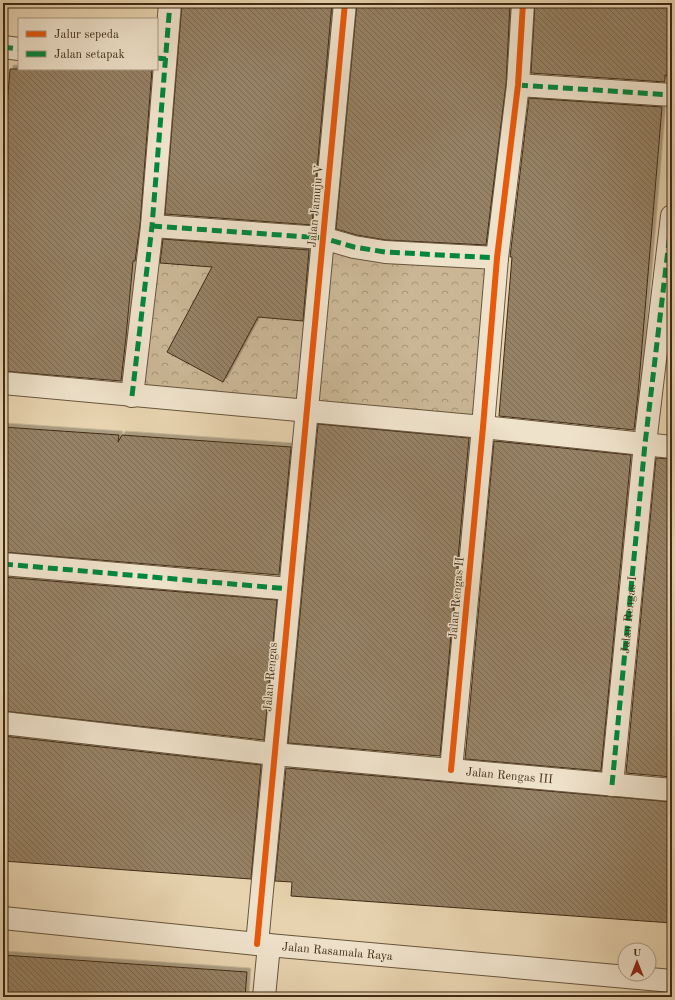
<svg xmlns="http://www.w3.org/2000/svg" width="675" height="1000" font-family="'Old Standard TT',serif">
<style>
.forest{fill:url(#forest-crowns);stroke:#847055}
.building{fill:url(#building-back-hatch);stroke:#3f2b15;filter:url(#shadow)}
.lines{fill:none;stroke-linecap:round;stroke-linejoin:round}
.minor-casing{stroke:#69553c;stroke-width:24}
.tertiary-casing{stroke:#69553c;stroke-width:24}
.minor{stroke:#efe2cb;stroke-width:22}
.tertiary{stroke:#efe2cb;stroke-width:22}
.quiet{stroke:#00873e;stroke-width:5;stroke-dasharray:10 5;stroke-linecap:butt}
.cycleway-casing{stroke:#efe2cb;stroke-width:8}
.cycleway{stroke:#e8590c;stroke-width:6}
.labels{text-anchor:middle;stroke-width:3;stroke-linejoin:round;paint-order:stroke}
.street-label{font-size:12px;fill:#3f2b15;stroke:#efe2cb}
</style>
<defs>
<pattern id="forest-crowns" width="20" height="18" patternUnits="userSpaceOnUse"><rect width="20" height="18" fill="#cab695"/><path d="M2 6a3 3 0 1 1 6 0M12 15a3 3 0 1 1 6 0" fill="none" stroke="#a59478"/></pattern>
<pattern id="building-back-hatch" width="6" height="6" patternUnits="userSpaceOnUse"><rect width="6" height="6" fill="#968265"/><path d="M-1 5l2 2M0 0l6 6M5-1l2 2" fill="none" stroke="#7c6b52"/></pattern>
<filter id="shadow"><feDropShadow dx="3.5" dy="-3.5" stdDeviation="0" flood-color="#0004"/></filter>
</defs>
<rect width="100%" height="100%" fill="#e7d3af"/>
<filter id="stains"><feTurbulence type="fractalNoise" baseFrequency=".005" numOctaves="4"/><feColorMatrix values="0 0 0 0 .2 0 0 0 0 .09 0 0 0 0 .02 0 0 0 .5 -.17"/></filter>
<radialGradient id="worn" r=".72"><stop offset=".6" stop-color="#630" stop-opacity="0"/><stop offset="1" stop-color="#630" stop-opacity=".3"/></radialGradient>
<!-- forest -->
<path class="forest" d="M167 3H521L483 427 132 396Z"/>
<!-- building -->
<path class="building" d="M182 3H332L312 225 165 214Z
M357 3H510L506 84 486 245 386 240 357 235 336 229Z
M535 3H672V75H665V82L531 73Z
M10 69H152L140 225 135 261H133L126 337 121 381 3 371V156Z
M529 98 662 107 638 394 634 430 499 416 512 257H510Z
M163 239 309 250 303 321 258 317 223 382 167 352 212 267 160 263Z
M318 424 469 438 440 756 288 743Z
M3 427 119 435 118 442 122 435 291 447 279 575 3 552Z
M494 441 631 455 601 771 465 759Z
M656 458 672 459V777L626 773Z
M3 577 277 600 264 740 3 711Z
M3 736 261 765 251 879 3 861Z
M286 768 672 802V923L291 896 292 882 275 881Z
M3 955 247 972 245 997H3Z"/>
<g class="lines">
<!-- minor casing -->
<g class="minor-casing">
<g id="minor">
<path d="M3 47 19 49"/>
<path d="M518 85 672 95"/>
<path d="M152 226 323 238 354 247 385 252 497 258"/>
<path d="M3 383 483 427 672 447"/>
<path d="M132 396 152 226 170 3"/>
<path d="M3 564 290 589"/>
<path id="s1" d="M3 723 274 754 672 790"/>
<path d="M451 770 483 427 497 258 518 85 523 3"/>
<path id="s2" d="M612 785 645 444 672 216"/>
<path d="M257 944 345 3"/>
<path d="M264 997 269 945"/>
</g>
</g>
<!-- tertiary casing -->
<g class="tertiary-casing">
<g id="tertiary">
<path id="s3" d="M3 918 257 944 672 981"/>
</g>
</g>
<!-- minor -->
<use href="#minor" class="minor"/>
<!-- tertiary -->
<use href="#tertiary" class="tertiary"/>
<!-- quiet -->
<path class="quiet" d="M3 47 19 49
M157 58 166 59
M518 85 672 95
M152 226 323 238 354 247 385 252 497 258
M132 396 152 226 170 3
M3 564 290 589
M612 785 645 444 672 216"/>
<!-- cycleway casing -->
<g class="cycleway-casing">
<path id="cycleway" d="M451 770 483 427 497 258 518 85 523 3
M257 944 345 3"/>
</g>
<!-- cycleway -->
<use href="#cycleway" class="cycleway"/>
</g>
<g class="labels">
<!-- street labels -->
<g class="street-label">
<text transform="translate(315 206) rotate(-85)" y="4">Jalan Jamuju V</text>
<text transform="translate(456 598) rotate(-85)" y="4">Jalan Rengas II</text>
<text dy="4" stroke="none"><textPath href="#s2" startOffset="171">Jalan Rengas I</textPath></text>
<text transform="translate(270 677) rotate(-85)" y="4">Jalan Rengas</text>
<text dy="4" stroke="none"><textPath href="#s1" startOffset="509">Jalan Rengas III</textPath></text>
<text dy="4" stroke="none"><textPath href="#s3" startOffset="336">Jalan Rasamala Raya</textPath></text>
</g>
</g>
<!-- margin -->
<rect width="675" height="1000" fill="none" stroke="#e7d3af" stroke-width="16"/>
<rect x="4" y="4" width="667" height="992" fill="none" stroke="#3f2b15" stroke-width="2"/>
<rect x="8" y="8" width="659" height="984" fill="none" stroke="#3f2b15"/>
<!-- legend -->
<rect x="18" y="18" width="140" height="52" fill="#efe2cb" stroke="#a99982"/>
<rect x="26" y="31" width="20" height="6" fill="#e8590c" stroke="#a99982"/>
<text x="54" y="38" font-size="12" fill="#3f2b15">Jalur sepeda</text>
<rect x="26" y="51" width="20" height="6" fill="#00873e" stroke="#a99982"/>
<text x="54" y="58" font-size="12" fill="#3f2b15">Jalan setapak</text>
<!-- north arrow -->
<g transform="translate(637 962)"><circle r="19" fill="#efe2cb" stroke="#a99982"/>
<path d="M0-3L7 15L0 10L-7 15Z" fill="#8f2418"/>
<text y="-6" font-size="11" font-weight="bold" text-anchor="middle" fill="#3f2b15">U</text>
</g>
<rect width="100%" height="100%" filter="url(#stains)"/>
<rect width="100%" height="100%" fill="url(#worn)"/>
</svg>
